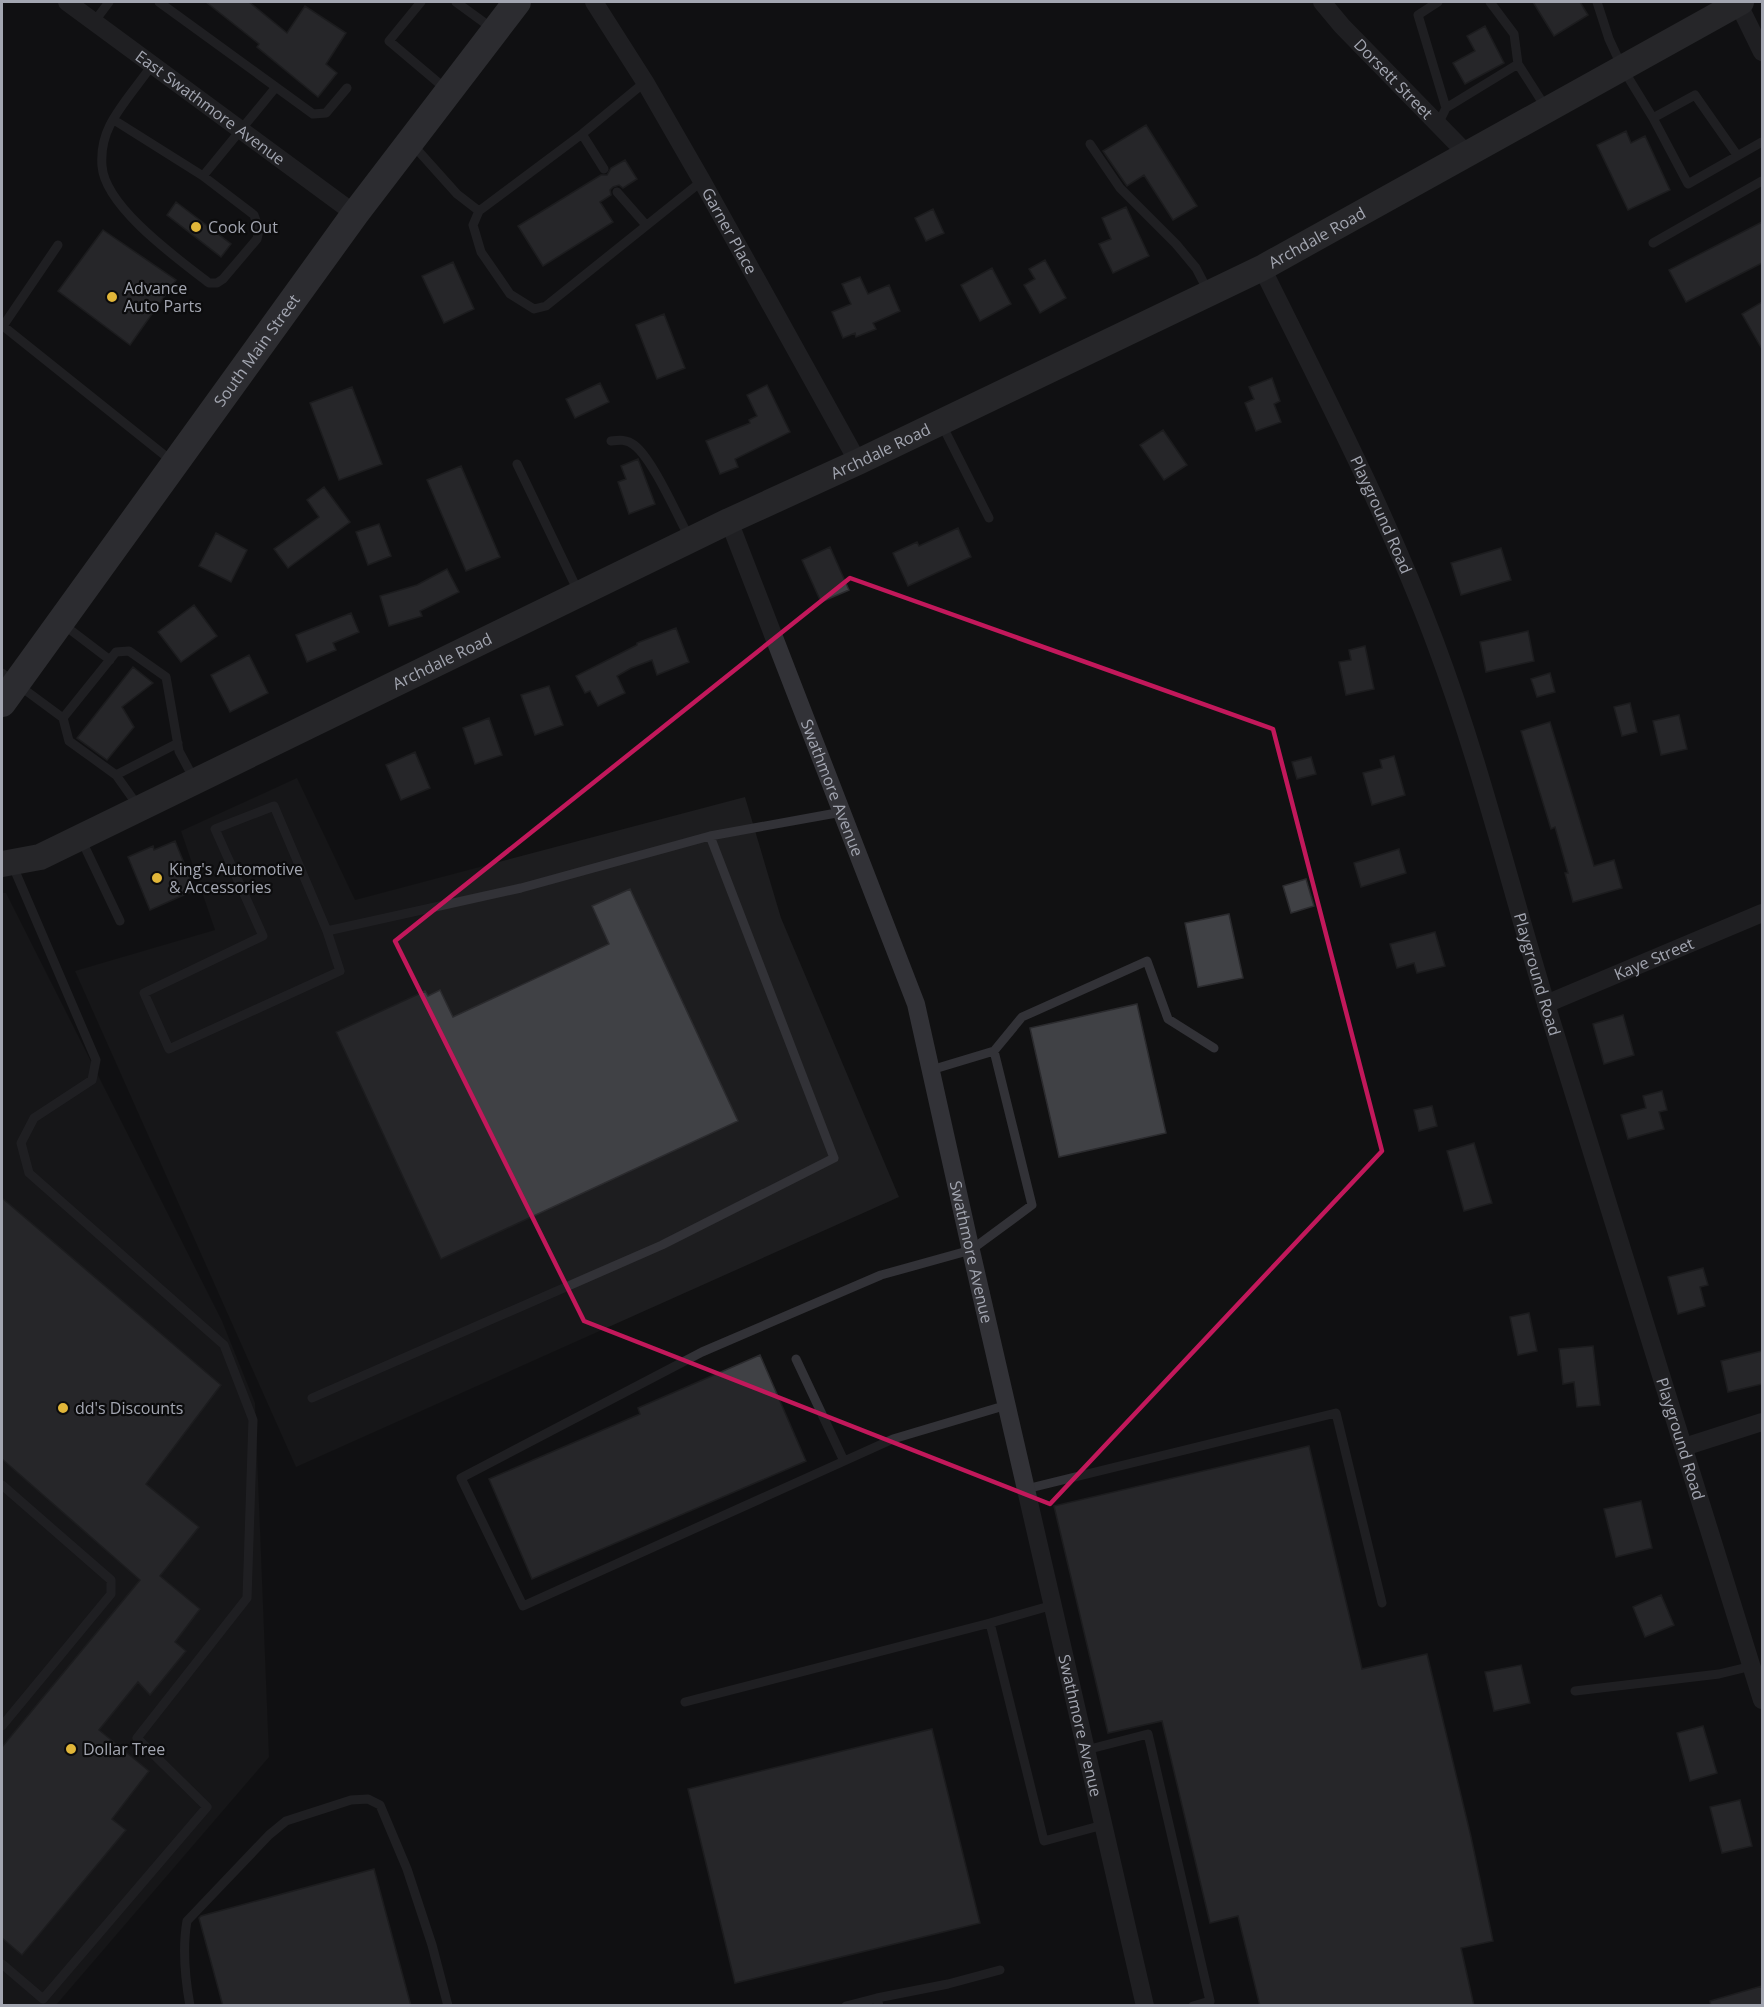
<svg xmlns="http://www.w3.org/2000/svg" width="1764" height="2007" font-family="'Open Sans',sans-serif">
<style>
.built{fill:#1d1d1f}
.building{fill:#404145;stroke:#2b2b2e;stroke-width:1.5}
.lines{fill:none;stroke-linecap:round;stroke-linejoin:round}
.lane{stroke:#323237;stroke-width:9}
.street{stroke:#323237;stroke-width:18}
.secondary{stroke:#404146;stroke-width:26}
.primary{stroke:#4e4f55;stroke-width:28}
.marked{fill:none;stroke:#c2185b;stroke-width:4.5;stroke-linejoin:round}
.poi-dot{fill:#e1b639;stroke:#0c0c0d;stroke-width:2}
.labels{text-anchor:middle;stroke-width:4.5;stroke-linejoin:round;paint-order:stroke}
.street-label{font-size:16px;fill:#a3a6b1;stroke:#0c0c0d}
.poi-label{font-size:16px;fill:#a3a6b1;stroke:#0c0c0d;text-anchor:start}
</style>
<rect width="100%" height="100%" fill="#111112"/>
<!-- built -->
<path class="built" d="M297 778 355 900 745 797 781 918 899 1197 296 1467 75 971 215 930 181 831Z
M2 893H6L222 1321 255 1403 269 1757 56 2005 2 2006Z"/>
<!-- building -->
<path class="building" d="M206 2H249L287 33 305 6 346 33 326 64 337 73 318 97 257 47 259 44Z
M1533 2H1580L1588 15 1554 36Z
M1485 26 1504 63 1465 84 1453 63 1475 51 1467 36Z
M1146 125 1197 206 1173 220 1144 175 1127 186 1103 151Z
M1626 131 1631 143 1645 136 1670 190 1628 210 1597 145Z
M625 160 637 179 623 188 619 185 613 187 610 190 611 195 600 202 613 222 543 266 518 226 601 175H607L611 168Z
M176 202 231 244 221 257 167 215Z
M1126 207 1149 256 1113 273 1099 244 1111 239 1102 218Z
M933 209 944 233 926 241 915 218Z
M1762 222V263L1686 302 1669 270Z
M103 230 176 280 130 345 58 291Z
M1045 260 1066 298 1040 313 1024 285 1035 279 1029 269Z
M453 262 474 309 444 323 422 276Z
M992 268 1011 304 980 321 961 285Z
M860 277 868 294 889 285 900 311 873 323 876 329 856 337 855 333 843 338 832 312 851 304 842 284Z
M1762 302V349L1742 314Z
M664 314 685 368 657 379 636 325Z
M1272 378 1280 401 1274 404 1281 422 1256 431 1245 403 1254 399 1249 387Z
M600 383 609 402 575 418 566 399Z
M767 385 790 432 735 459 738 467 720 474 706 441 750 423 749 420 757 416 747 395Z
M352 387 382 464 339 480 310 403Z
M1163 430 1187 465 1164 480 1140 445Z
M638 459 655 504 629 514 618 482 626 479 621 466Z
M461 466 500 557 466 571 427 480Z
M324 487 350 522 288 568 274 549 319 517 307 500Z
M379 524 391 556 368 565 356 532Z
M958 528 971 557 908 586 893 553 917 542 919 546Z
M216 533 247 550 231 582 199 566Z
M830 547 849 590 821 602 802 560Z
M1501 548 1511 580 1461 595 1451 563Z
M447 569 459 592 420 611 422 616 389 626 380 596 417 585Z
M194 605 217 636 181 662 158 632Z
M351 613 359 632 333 643 336 650 307 662 296 635Z
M676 628 689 662 657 675 652 660 631 668 617 676 625 693 598 706 590 691 585 693 576 676 637 645V643Z
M1528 631 1534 661 1486 672 1480 642Z
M1365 646 1374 689 1346 695 1339 662 1351 660 1349 650Z
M249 655 268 693 230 712 211 675Z
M133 667 153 683 122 707 134 727 107 760 77 738Z
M1550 673 1555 692 1537 697 1531 679Z
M549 686 563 725 535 735 521 695Z
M1630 703 1637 732 1622 736 1614 707Z
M1679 715 1687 749 1661 755 1653 721Z
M489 718 502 755 475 764 463 728Z
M1550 722 1594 866 1614 860 1622 888 1573 902 1565 873H1568L1555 827 1551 829 1521 731Z
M415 752 430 788 401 800 386 765Z
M1394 756 1405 795 1372 805 1363 773 1382 768 1380 760Z
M1311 757 1316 774 1297 779 1292 762Z
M175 841 195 890 150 910 128 857 153 846 154 850Z
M1399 849 1406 873 1361 887 1354 863Z
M1306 879 1314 906 1291 913 1283 886Z
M630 889 738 1121 441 1259 336 1032 425 991 428 996 440 990 453 1017 609 944 592 906Z
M1229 914 1243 978 1198 987 1185 923Z
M1435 932 1445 966 1417 973 1414 963 1397 968 1390 944Z
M1137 1004 1166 1133 1059 1157 1030 1028Z
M1623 1015 1634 1055 1604 1064 1593 1024Z
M1662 1091 1667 1110 1659 1112 1664 1129 1628 1139 1621 1115 1646 1108 1643 1096Z
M1432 1106 1437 1126 1419 1131 1414 1110Z
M1474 1143 1492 1203 1464 1211 1447 1151Z
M2 1198 221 1385 146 1484 199 1527 160 1576 200 1609 175 1642 186 1651 150 1695 138 1682 99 1730 149 1771 112 1819 126 1830 22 1955 2 1938V1747L140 1580 2 1459Z
M1703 1268 1708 1285 1700 1287 1705 1306 1678 1314 1668 1277Z
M1529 1313 1537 1351 1518 1355 1510 1317Z
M1593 1346 1600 1405 1577 1407 1574 1382 1563 1384 1559 1349Z
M1762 1351V1384L1728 1392 1721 1361Z
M760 1355 806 1461 532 1579 489 1479 640 1414 638 1408Z
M1309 1446 1362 1669 1427 1654 1471 1837 1493 1941 1461 1948 1474 2006H1260L1238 1916 1210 1923 1162 1721 1108 1733 1054 1506Z
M1641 1501 1652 1548 1616 1557 1604 1509Z
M1661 1595 1674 1625 1645 1637 1633 1607Z
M1521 1665 1530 1703 1494 1711 1485 1672Z
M1703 1726 1717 1773 1690 1781 1677 1733Z
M932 1729 980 1923 735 1983 688 1789Z
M1740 1800 1752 1846 1722 1853 1710 1807Z
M374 1869 411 2006H223L199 1918 201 1916Z
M1762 1986V2006H1711L1710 2001Z"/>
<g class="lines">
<!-- lane -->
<path class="lane" d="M159 2 313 114 326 113 347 88
M421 2 389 41 447 90
M456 2 493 29
M1438 2 1418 15 1446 108
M1490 2 1514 34 1518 64
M1597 2 1609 39 1623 69 1653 118
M94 22 109 2
M645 82 582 134 479 211 473 225 481 252 510 294 534 309 546 306 702 181
M114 120 203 176 254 215 259 230 257 239 223 279 217 283H209C178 259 105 207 102 166 101 153 104 137 110 125 120 105 139 84 152 65
M1438 124 1446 108 1518 64 1546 108
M582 134 604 169
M1090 144 1120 188 1176 244 1196 268 1208 291
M413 145 457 194 479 211
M1737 155 1695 95 1653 118 1688 184 1762 142
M203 176 276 87
M617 192 646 225
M1653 243 1762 181
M58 245 3 326 173 462
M942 425 989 518
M611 441C619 440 627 439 634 445 652 458 677 515 689 537
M517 464 578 591
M64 625 110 660
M2 673 63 718
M116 775 178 743
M138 806 116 775 69 741 63 718 116 652 129 651 166 677 179 751 194 779
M81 839 120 921
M327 931 340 971 169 1049 144 993 263 936 215 829 274 806 327 931 521 888 710 836 842 812
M994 1051 1032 1205 971 1250 881 1275 702 1352 461 1478 523 1606 893 1439 1007 1405
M931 1070 994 1051 1022 1017 1147 961 1168 1019 1214 1048
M796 1359 844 1461
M312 1398 662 1245 834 1158 710 836
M2 1485 111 1580V1594L2 1726
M1026 1489 1336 1413 1382 1603
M1053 1605 990 1623 1044 1841 1103 1825
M1575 1691 1719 1674 1752 1666
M685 1702 990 1623
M1086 1750 1148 1734 1210 2001 1193 2006
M2 1964 43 1999 207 1807 137 1738 247 1598 253 1420 224 1345 29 1173 21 1143 34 1118 92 1080 96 1060 12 864
M877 1998 948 1984 1000 1970
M190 2006C185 1978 182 1949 187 1921L269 1835 286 1821 351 1800 368 1799 380 1805 407 1869 432 1945 448 2006
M846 2006 877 1998 879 2006"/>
<!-- street -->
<g class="street">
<path id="s1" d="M67 2 355 214"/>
<path id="s2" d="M594 2 645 82 702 181 858 462"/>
<path id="s3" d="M1322 2 1342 26 1468 155"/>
<path d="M1738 3 1762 52"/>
<path id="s4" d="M1262 268C1323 391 1387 514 1435 642 1480 762 1510 886 1547 1007 1617 1238 1691 1469 1762 1700"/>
<path id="s5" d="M729 521 916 1004 969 1242 1145 2006"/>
<path id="s6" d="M1546 1004 1762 913"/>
<path d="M1684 1447 1762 1422"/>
</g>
<!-- secondary -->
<path class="secondary" id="s7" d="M2 864 40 857 729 521 858 462 1262 268 1741 2"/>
<!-- primary -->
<path class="primary" id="s8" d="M2 703 355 214 517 2"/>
</g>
<!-- marked area -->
<path d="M0 0H1764V2007H0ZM850 578 1273 729 1382 1151 1050 1504 584 1321 395 941Z" fill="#111112" fill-opacity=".55" fill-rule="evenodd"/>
<path class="marked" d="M850 578 1273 729 1382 1151 1050 1504 584 1321 395 941Z"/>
<!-- markers -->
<g class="poi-dot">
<circle cx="196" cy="227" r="6"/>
<circle cx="112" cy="297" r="6"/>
<circle cx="157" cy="878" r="6"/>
<circle cx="63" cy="1408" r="6"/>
<circle cx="71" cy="1749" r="6"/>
</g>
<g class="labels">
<!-- street labels -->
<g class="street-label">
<text dy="6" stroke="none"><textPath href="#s3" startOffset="105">Dorsett Street</textPath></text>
<text dy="6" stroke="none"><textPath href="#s1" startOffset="178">East Swathmore Avenue</textPath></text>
<text dy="6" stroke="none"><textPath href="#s2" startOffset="266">Garner Place</textPath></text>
<text dy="6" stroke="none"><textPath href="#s7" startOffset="1458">Archdale Road</textPath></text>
<text dy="6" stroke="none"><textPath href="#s8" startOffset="435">South Main Street</textPath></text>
<text dy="6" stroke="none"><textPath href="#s7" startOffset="972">Archdale Road</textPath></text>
<text dy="6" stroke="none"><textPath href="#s4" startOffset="274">Playground Road</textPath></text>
<text dy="6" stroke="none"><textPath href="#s7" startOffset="486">Archdale Road</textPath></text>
<text dy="6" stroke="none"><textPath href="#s5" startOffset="286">Swathmore Avenue</textPath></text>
<text dy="6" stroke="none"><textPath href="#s6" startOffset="117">Kaye Street</textPath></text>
<text dy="6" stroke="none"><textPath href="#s4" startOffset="760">Playground Road</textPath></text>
<text dy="6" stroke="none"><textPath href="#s5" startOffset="772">Swathmore Avenue</textPath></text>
<text dy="6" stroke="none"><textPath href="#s4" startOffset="1246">Playground Road</textPath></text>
<text dy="6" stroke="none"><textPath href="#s5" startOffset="1258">Swathmore Avenue</textPath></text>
</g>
<!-- poi labels -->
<g class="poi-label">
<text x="208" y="233">Cook Out</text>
<text x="124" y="294">Advance<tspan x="124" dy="18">Auto Parts</tspan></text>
<text x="169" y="875">King's Automotive<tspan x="169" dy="18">&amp; Accessories</tspan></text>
<text x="75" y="1414">dd's Discounts</text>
<text x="83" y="1755">Dollar Tree</text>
</g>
</g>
<!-- border -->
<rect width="1764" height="2007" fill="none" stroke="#a3a6b1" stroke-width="6"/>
</svg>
